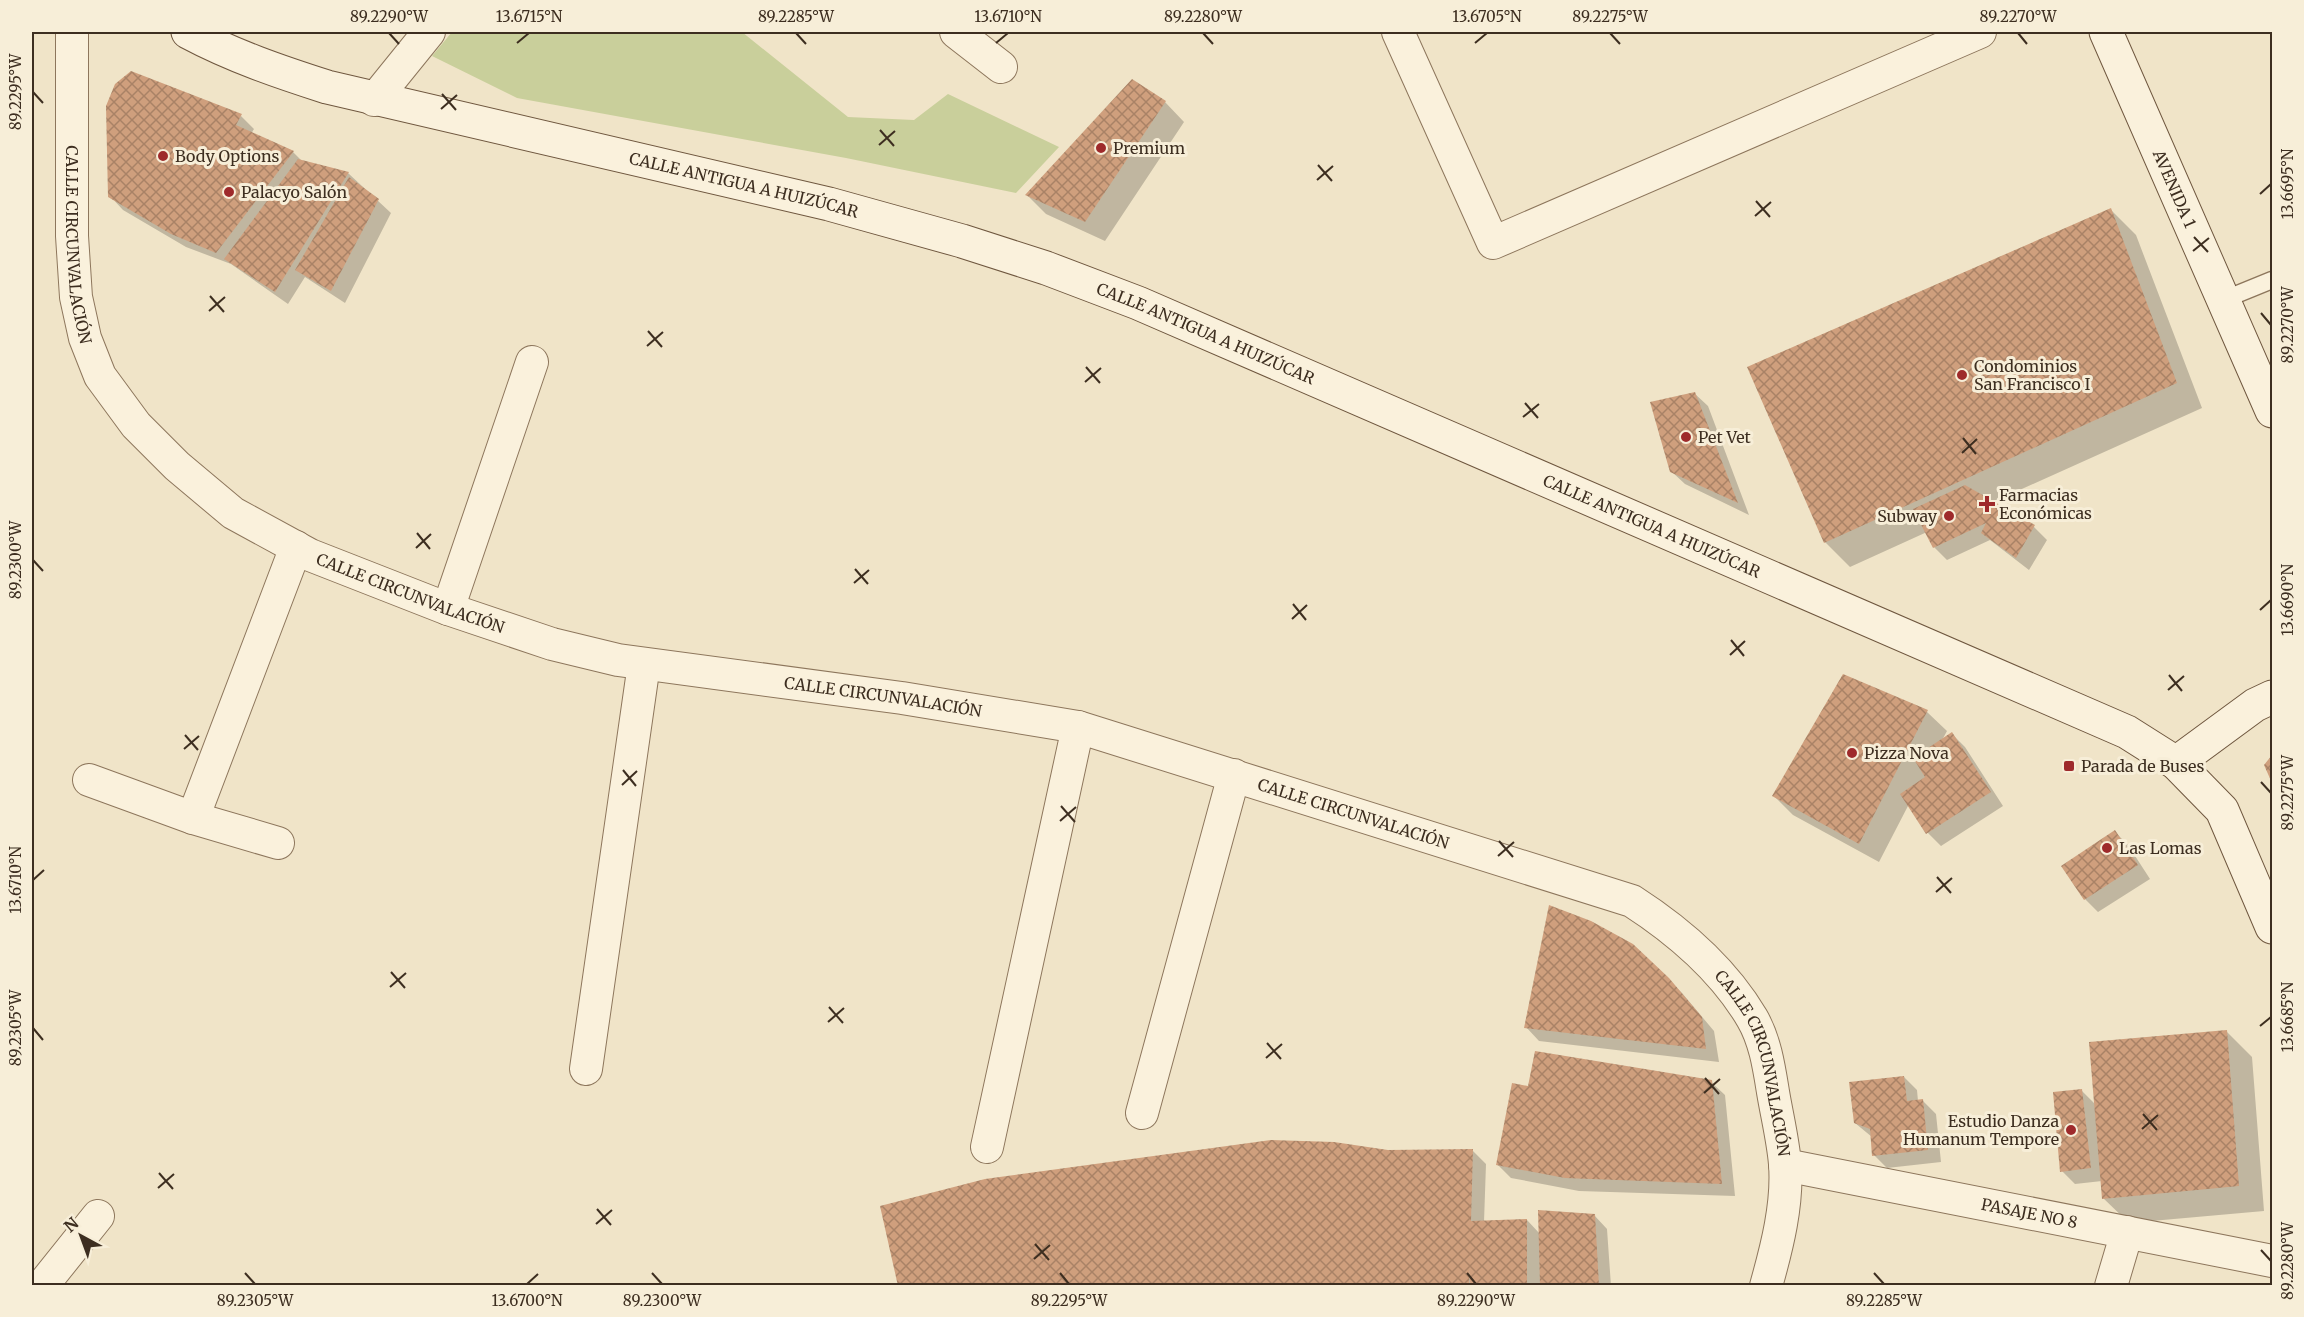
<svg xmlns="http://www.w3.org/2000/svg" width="2304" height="1317" font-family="Merriweather,serif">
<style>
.park{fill:#c9cf9b}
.shadow{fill:#0003}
.building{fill:url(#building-cross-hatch)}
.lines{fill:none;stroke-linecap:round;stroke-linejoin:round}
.lane-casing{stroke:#8d765c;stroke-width:19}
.street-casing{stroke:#8d765c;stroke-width:34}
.secondary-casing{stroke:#6f573f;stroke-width:35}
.lane{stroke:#faf1dc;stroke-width:16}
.street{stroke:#faf1dc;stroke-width:32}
.secondary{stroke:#faf1dc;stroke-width:33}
.ticks{fill:none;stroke:#3d2e20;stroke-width:2}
.poi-dot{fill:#9e2a2b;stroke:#f7eed8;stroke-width:2}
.labels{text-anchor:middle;stroke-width:6;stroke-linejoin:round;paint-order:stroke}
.poi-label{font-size:16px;fill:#3d2e20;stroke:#f7eed8;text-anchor:start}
.street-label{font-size:16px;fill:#3d2e20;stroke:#f7eed8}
.neatline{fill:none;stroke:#3d2e20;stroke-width:2}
.ticks-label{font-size:15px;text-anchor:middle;fill:#3d2e20}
</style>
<defs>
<pattern id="building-cross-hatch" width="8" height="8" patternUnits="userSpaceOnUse" patternTransform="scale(1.5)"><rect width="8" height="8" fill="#cf9f7d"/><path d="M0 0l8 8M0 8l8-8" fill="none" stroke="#a98266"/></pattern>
</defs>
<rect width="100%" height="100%" fill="#f0e4c8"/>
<!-- park -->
<path class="park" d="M452 32H742L848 117 914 120 948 94 1059 147 1016 193 846 158 517 98 432 56Z"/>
<!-- shadow -->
<path class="shadow" d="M1165 102 1184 122 1105 241 1046 214 1027 195Z
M241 116 254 129 251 134 293 152 302 161 348 173 391 213 345 303 305 277 288 304 231 264 186 247 123 210 110 196Z
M2111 210 2136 235 2202 408 1993 502 2034 527 2047 540 2029 570 1990 540 1947 560 1934 547 1927 532 1850 567 1825 542Z
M1694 393 1708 406 1749 515 1685 484 1671 471Z
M1927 712 1947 731 1941 742 1952 734 1965 747 2003 806 1941 846 1928 833 1909 804 1879 862 1793 815 1774 796Z
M2115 832 2128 845 2150 879 2098 912 2085 899 2064 866Z
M1633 945 1682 993 1714 1031 1719 1062 1539 1041 1526 1027Z
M2226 1031 2252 1057 2264 1211 2129 1223 2103 1198 2102 1181 2075 1184 2062 1171 2082 1091 2096 1105Z
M1904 1077 1917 1090 1918 1101H1923L1936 1114 1941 1162 1887 1168 1874 1155 1872 1137 1855 1123Z
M1711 1082 1725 1095 1735 1196 1579 1191 1511 1178 1498 1165Z
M1472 1150 1486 1164 1484 1222 1527 1220 1540 1234 1594 1215 1607 1229 1611 1286H899L1388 1151Z"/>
<!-- building -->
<path class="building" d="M131 71 242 114 236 125 294 151 216 253 171 234 108 197 106 106 115 84Z
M1132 79 1166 101 1085 222 1025 195Z
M298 159 349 172 275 292 224 259Z
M349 177 379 199 331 291 295 270Z
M2111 208 2177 383 1824 543 1747 367Z
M1695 392 1738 503 1670 472 1650 402Z
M1965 485 2035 525 2016 558 1981 533 1986 523 1933 548 1913 509Z
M1843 674 1928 710 1859 844 1772 796Z
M1952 732 1991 792 1926 834 1900 794 1925 777 1913 758Z
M2272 755V783L2264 765Z
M2115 830 2138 865 2084 900 2061 866Z
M1549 905 1591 921 1633 944 1669 978 1702 1017 1706 1049 1524 1028Z
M2227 1030 2239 1186 2102 1199 2089 1042Z
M1535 1051 1712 1080 1722 1184 1565 1178 1496 1165 1512 1083 1528 1086Z
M1904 1076 1907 1101 1923 1099 1928 1150 1872 1156 1870 1129 1854 1123 1849 1082Z
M2082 1089 2091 1168 2060 1172 2053 1092Z
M1271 1140 1334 1142 1388 1150 1473 1149 1471 1221 1527 1219V1286H1470V1268L1469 1286H898L880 1206 985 1179Z
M1538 1210 1595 1214 1599 1286H1540Z"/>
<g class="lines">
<!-- lane casing -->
<g class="lane-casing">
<path id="lane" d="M2223 300 2272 280"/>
</g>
<!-- street casing -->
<g class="street-casing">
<g id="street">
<path id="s1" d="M72 32V236L76 297 85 338 100 376 136 425 177 466 233 513 310 555 448 609 552 644 618 660 902 698 1078 727 1632 901C1680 932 1723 969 1752 1018 1765 1040 1769 1067 1773 1092 1777 1116 1783 1140 1785 1164 1788 1204 1777 1247 1766 1286"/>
<path d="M956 32 1001 67"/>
<path d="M1398 32 1493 243 1980 32"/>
<path d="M374 100 429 32"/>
<path d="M448 609 532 362"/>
<path d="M89 780 193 818 278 843"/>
<path d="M193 818 296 547"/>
<path d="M586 1069 644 664"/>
<path d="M1142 1113 1234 775"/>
<path d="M987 1147 1078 727"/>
<path id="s2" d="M1785 1165 2272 1261"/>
<path d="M42 1286 98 1216"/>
<path d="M2111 1286 2127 1232"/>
</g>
</g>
<!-- secondary casing -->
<g class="secondary-casing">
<g id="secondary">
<path id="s3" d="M188 32C233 56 280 72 327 87L829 204 962 241 1046 268 1138 303 2127 732 2176 763 2222 810 2272 927"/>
<path id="s4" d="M2106 32 2272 411"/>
<path d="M2176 763 2255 705 2272 697"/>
</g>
</g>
<!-- lane -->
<use href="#lane" class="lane"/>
<!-- street -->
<use href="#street" class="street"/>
<!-- secondary -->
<use href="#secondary" class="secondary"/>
</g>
<!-- ticks -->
<path class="ticks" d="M389 33 399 44M796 33 806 44M1203 33 1213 44M1610 33 1620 44M2018 33 2027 44M517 43 529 33M996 43 1008 33M1475 43 1487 33M33 92 43 103M442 94 456 110M441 109 457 95M880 130 894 146M879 145 895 131M1318 165 1332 181M1317 180 1333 166M2260 194 2271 184M1756 201 1770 217M1755 216 1771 202M2194 237 2208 252M2193 251 2209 238M210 296 224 312M209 311 225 297M2261 313 2271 325M648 331 662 347M647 346 663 332M1086 367 1100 383M1085 382 1101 368M1525 403 1538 418M1523 417 1539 404M1963 438 1976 454M1962 453 1977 439M417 533 430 549M416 548 431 534M33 560 43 571M855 569 868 584M854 583 869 570M1293 604 1306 620M2260 610 2271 600M1292 619 1307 605M1731 640 1744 656M1730 655 1745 641M2169 675 2182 691M2168 690 2184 676M185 735 198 750M184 749 199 736M623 770 636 786M2261 782 2271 793M622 785 637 771M1061 806 1075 822M1060 821 1076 807M1499 841 1513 857M1498 856 1514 842M1937 877 1951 893M33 880 44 870M1936 892 1952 878M391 972 405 988M390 987 406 973M829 1007 843 1023M828 1022 844 1008M2260 1026 2271 1017M33 1028 43 1040M1267 1043 1281 1059M1266 1058 1282 1044M1705 1078 1719 1094M1704 1093 1720 1079M2143 1114 2157 1130M2142 1129 2158 1115M159 1173 173 1189M158 1188 174 1174M597 1209 611 1225M596 1224 612 1210M1035 1244 1049 1260M2261 1250 2271 1261M1034 1259 1050 1245M245 1273 255 1284M652 1273 662 1284M1060 1273 1069 1284M1467 1273 1476 1284M1874 1273 1884 1284M527 1284 538 1274"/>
<!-- markers -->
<g class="poi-dot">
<circle cx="1101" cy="148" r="6"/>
<circle cx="163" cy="156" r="6"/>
<circle cx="229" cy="192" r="6"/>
<circle cx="1962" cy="375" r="6"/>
<circle cx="1686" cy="437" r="6"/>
<path d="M1984 495h6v6h6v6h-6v6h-6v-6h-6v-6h6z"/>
<circle cx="1949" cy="516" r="6"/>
<circle cx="1852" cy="753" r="6"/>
<rect x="2063" y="760" width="12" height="12" rx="3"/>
<circle cx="2107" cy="848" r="6"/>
<circle cx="2071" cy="1130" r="6"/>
</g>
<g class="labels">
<!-- poi labels -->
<g class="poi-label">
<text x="1113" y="154">Premium</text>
<text x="175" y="162">Body Options</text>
<text x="241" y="198">Palacyo Salón</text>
<text x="1974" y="372">Condominios<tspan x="1974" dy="18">San Francisco I</tspan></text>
<text x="1698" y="443">Pet Vet</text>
<text x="1999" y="501">Farmacias<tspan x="1999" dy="18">Económicas</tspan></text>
<text x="1937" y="522" text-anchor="end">Subway</text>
<text x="1864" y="759">Pizza Nova</text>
<text x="2081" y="772">Parada de Buses</text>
<text x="2119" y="854">Las Lomas</text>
<text x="2059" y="1127" text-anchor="end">Estudio Danza<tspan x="2059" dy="18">Humanum Tempore</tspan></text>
</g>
<!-- street labels -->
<g class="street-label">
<text dy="6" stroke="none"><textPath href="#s3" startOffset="578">CALLE ANTIGUA A HUIZÚCAR</textPath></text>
<text dy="6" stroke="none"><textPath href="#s4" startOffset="171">AVENIDA 1</textPath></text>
<text dy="6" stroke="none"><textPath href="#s1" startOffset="213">CALLE CIRCUNVALACIÓN</textPath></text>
<text dy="6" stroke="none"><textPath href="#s3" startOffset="1064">CALLE ANTIGUA A HUIZÚCAR</textPath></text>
<text dy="6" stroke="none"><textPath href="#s3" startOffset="1550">CALLE ANTIGUA A HUIZÚCAR</textPath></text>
<text dy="6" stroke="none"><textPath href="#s1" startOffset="735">CALLE CIRCUNVALACIÓN</textPath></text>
<text dy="6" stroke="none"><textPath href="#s1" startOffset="1221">CALLE CIRCUNVALACIÓN</textPath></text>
<text dy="6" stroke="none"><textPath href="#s1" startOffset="1707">CALLE CIRCUNVALACIÓN</textPath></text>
<text dy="6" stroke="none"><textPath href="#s1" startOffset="2211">CALLE CIRCUNVALACIÓN</textPath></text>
<text dy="6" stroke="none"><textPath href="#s2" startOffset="249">PASAJE NO 8</textPath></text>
</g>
</g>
<!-- border -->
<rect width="2304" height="1317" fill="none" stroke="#f7eed8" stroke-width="66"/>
<!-- north arrow -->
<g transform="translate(81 1236) rotate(319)" stroke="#f7eed8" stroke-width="4.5" paint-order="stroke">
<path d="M0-4.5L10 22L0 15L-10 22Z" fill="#3d2e20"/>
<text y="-9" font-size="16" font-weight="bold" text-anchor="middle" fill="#3d2e20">N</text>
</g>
<rect x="33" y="33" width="2238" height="1251" class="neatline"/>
<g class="ticks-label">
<text x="389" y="22">89.2290°W</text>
<text x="529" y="22">13.6715°N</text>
<text x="796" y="22">89.2285°W</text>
<text x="1008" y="22">13.6710°N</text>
<text x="1203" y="22">89.2280°W</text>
<text x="1487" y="22">13.6705°N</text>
<text x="1610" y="22">89.2275°W</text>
<text x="2018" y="22">89.2270°W</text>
<text transform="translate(16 92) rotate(-90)" y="5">89.2295°W</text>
<text transform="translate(2288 184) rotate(-90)" y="5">13.6695°N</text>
<text transform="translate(2288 325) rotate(-90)" y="5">89.2270°W</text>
<text transform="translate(16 560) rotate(-90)" y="5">89.2300°W</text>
<text transform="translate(2288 600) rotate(-90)" y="5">13.6690°N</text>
<text transform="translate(2288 793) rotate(-90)" y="5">89.2275°W</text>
<text transform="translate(16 880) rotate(-90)" y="5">13.6710°N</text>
<text transform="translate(2288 1017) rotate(-90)" y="5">13.6685°N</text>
<text transform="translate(16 1028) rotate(-90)" y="5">89.2305°W</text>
<text transform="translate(2288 1261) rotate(-90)" y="5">89.2280°W</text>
<text x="255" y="1306">89.2305°W</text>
<text x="527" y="1306">13.6700°N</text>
<text x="662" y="1306">89.2300°W</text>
<text x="1069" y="1306">89.2295°W</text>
<text x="1476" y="1306">89.2290°W</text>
<text x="1884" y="1306">89.2285°W</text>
</g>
</svg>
